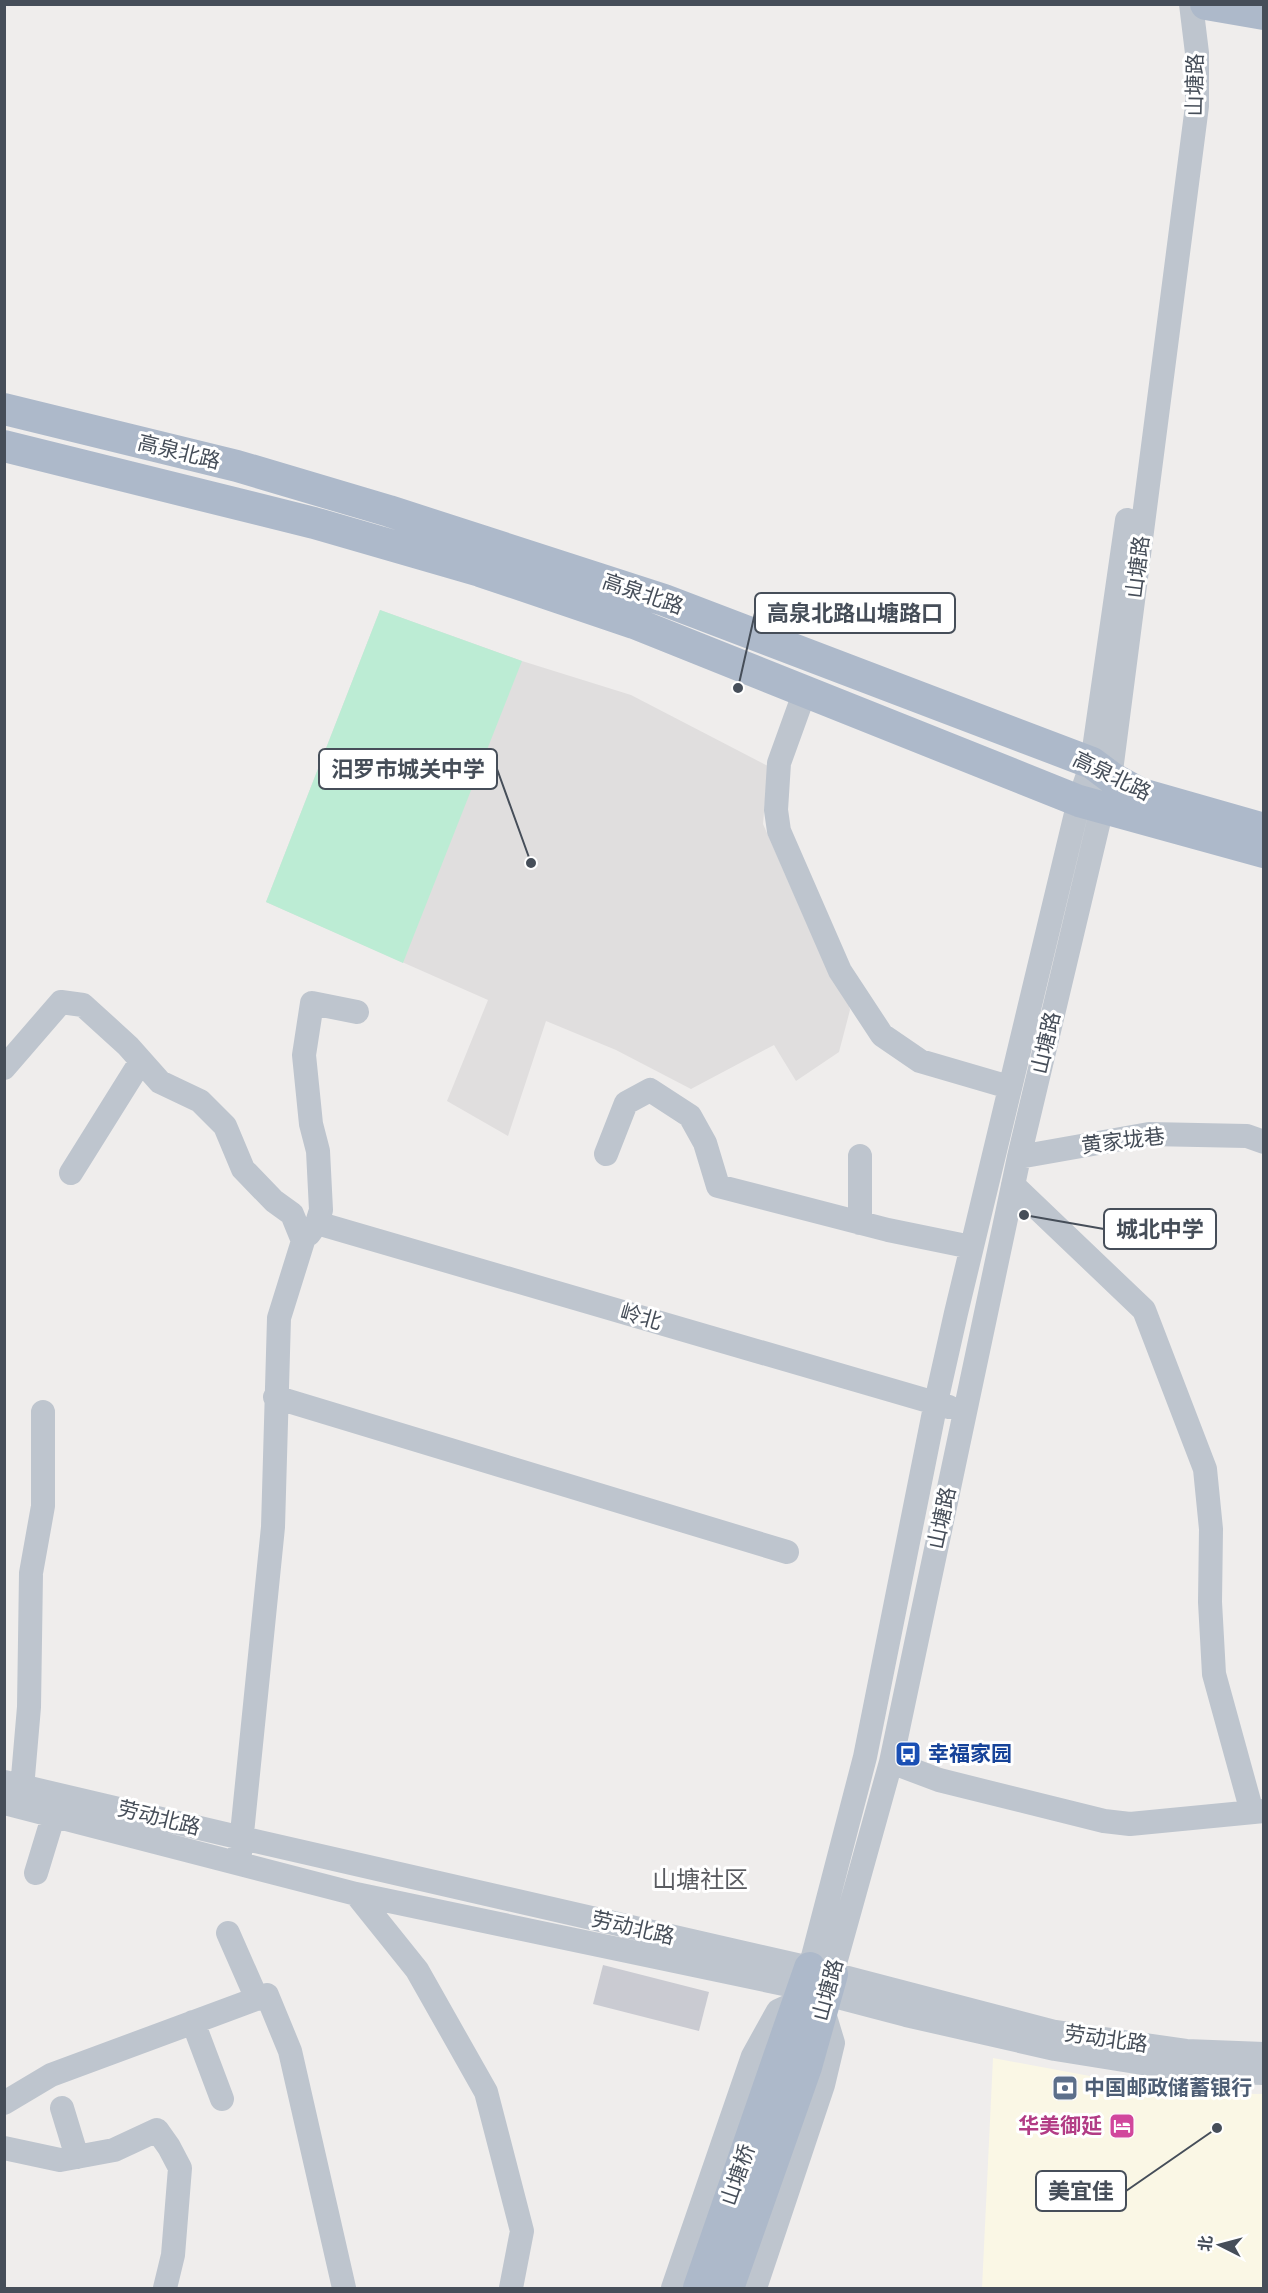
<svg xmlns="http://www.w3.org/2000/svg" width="1268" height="2293" font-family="'Fira Sans Condensed','Noto Sans SC',sans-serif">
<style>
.commercial{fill:#faf7e5}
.education{fill:#e0dede}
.green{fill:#bcecd4}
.building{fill:#cacbd2}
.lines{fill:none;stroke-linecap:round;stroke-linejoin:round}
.minor{stroke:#bec5ce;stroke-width:24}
.major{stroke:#adb9ca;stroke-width:32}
.labels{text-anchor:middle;stroke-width:6;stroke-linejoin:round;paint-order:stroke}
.street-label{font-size:21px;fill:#464e59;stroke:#fff}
.transit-label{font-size:21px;font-weight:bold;fill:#164399;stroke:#fff;text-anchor:start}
.service-label{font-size:21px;font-weight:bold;fill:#4e5e75;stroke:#fff;text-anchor:start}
.hotel-label{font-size:21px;font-weight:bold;fill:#b23c85;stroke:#fff;text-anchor:end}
.quarter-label{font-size:24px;fill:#5a5c61;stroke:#fff}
.leader{fill:none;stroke:#464e59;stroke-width:2}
.callout-dot{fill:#464e59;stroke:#fff;stroke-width:2}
.callout{fill:#fff;stroke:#464e59;stroke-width:2}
.callout-label{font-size:22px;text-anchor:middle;font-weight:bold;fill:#464e59}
</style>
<rect width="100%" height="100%" fill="#efedec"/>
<!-- commercial -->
<path class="commercial" d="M993 2058 1181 2093 1263 2094V2288H982Z"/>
<!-- education -->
<path class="education" d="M380 610 522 661 631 695 768 766 763 824 807 924 847 997 850 1010 839 1052 796 1081 774 1045 691 1089 616 1050 546 1021 508 1136 447 1101 488 1000 266 902Z"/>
<!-- green -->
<path class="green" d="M380 610 522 661 403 963 266 902Z"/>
<!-- building -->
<path class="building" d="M603 1965 709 1992 699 2031 593 2004Z"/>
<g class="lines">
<!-- minor -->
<path class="minor" d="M805 691 779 763 776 810 779 831 840 971 882 1035 920 1061 1009 1087
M4 1068 61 1002 83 1005 128 1046 160 1082 200 1101 225 1126 243 1169 274 1201 292 1214 303 1241 279 1318 273 1527 240 1853
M606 1154 626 1103 650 1090 690 1116 705 1143 718 1186 888 1230 971 1247
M1019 1157 1149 1134 1247 1136 1264 1142
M71 1173 141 1061
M1013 1185 1144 1310 1205 1469 1211 1529 1210 1602 1214 1674 1252 1812
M317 1223 949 1407
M860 1223V1156
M309 1234 317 1223 321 1210 318 1151 311 1124 304 1055 312 1003 357 1012
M275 1397 787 1552
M891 1762 939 1780 1104 1821 1130 1824 1264 1811
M4 1782 242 1838 810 1968 1055 2032 1186 2051 1264 2054
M21 1800 29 1707 31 1573 43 1506V1412
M4 1803 356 1894 803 1988 906 2015 1055 2049 1192 2071 1264 2073
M36 1873 54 1814
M356 1894 417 1970 486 2092 522 2231 511 2288
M228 1933 257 1999
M810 1968 865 1757 936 1402 956 1313 1079 801 1092 763 1127 520
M832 1974 891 1762 1019 1157 1102 808 1112 778 1111 771 1197 106V53L1191 4
M193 2022 222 2099
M4 2103 51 2075 267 1995 290 2051 344 2288
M62 2108 77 2157
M4 2148 60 2160 114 2150 157 2130 169 2147 180 2168 173 2255 165 2288
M673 2288 753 2056 778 2011 798 2002
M755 2288 823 2085 833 2043 823 2010"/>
<!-- major -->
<path class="major" d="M1206 4 1264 14
M4 409 237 466 389 511 664 600 1092 763 1112 778 1141 794 1264 829
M4 446 314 523 480 571 634 623 1079 801 1264 852
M699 2288 810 1968
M728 2288 806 2067 832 1974"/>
</g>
<!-- icons -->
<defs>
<g id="bus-square" transform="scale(1.35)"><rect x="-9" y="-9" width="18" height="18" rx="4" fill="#1a4fb4" stroke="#fff"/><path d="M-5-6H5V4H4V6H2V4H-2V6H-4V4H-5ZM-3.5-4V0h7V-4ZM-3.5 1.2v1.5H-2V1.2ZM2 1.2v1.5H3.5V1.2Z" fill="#fff"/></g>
<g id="bank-square" transform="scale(1.35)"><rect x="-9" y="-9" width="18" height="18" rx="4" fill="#5c6f8a" stroke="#fff"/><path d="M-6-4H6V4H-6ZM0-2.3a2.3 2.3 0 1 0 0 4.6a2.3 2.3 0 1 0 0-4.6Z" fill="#fff"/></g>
<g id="hotel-square" transform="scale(1.35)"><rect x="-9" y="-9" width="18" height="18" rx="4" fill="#d1479c" stroke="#fff"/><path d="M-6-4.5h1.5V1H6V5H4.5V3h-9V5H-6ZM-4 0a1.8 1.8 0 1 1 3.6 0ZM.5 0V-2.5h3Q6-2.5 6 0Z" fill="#fff"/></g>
</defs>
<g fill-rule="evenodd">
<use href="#bus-square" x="908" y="1754"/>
<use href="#bank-square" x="1065" y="2088"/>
<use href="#hotel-square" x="1122" y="2126"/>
</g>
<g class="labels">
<!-- street labels -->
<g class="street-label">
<text transform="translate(1195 85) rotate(-89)" y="7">山塘路</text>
<text transform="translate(179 452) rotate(14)" y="7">高泉北路</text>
<text transform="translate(1138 567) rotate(-83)" y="7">山塘路</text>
<text transform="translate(643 594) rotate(19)" y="7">高泉北路</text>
<text transform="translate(1112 776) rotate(26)" y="7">高泉北路</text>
<text transform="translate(1046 1043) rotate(-77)" y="7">山塘路</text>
<text transform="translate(1123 1141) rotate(-7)" y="7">黄家垅巷</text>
<text transform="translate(641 1317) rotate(16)" y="7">岭北</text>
<text transform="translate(942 1518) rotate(-78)" y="7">山塘路</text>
<text transform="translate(159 1818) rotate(14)" y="7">劳动北路</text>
<text transform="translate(633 1928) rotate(13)" y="7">劳动北路</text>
<text transform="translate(828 1990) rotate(-75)" y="7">山塘路</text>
<text transform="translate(1106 2039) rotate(8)" y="7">劳动北路</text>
<text transform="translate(738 2175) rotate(-71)" y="7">山塘桥</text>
</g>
<!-- transit labels -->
<g class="transit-label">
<text x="928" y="1761">幸福家园</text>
</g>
<!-- service labels -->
<g class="service-label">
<text x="1084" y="2095">中国邮政储蓄银行</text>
</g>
<!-- hotel labels -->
<g class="hotel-label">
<text x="1102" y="2133">华美御延</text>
</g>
<!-- quarter labels -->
<g class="quarter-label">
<text x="700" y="1888">山塘社区</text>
</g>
</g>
<!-- callouts -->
<path class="leader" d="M738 688L755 613M531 863L497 769M1024 1215L1104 1229M1217 2128L1126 2191"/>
<g class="callout-dot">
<circle cx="738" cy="688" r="6"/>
<circle cx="531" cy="863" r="6"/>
<circle cx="1024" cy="1215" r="6"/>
<circle cx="1217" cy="2128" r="6"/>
</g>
<g class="callout">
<rect x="755" y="593" width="200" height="40" rx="6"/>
<rect x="319" y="749" width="178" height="40" rx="6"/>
<rect x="1104" y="1209" width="112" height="40" rx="6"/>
<rect x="1036" y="2171" width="90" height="40" rx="6"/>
</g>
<g class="callout-label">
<text x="855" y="621">高泉北路山塘路口</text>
<text x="408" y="777">汨罗市城关中学</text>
<text x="1160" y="1237">城北中学</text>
<text x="1081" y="2199">美宜佳</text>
</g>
<!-- border -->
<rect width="1268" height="2293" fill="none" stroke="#464e59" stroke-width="12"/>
<!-- north arrow -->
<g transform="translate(1220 2245) rotate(276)" stroke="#ffffff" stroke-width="4.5" paint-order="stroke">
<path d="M0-4.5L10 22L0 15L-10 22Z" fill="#464e59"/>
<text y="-9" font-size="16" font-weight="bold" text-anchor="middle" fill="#464e59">北</text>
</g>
</svg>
